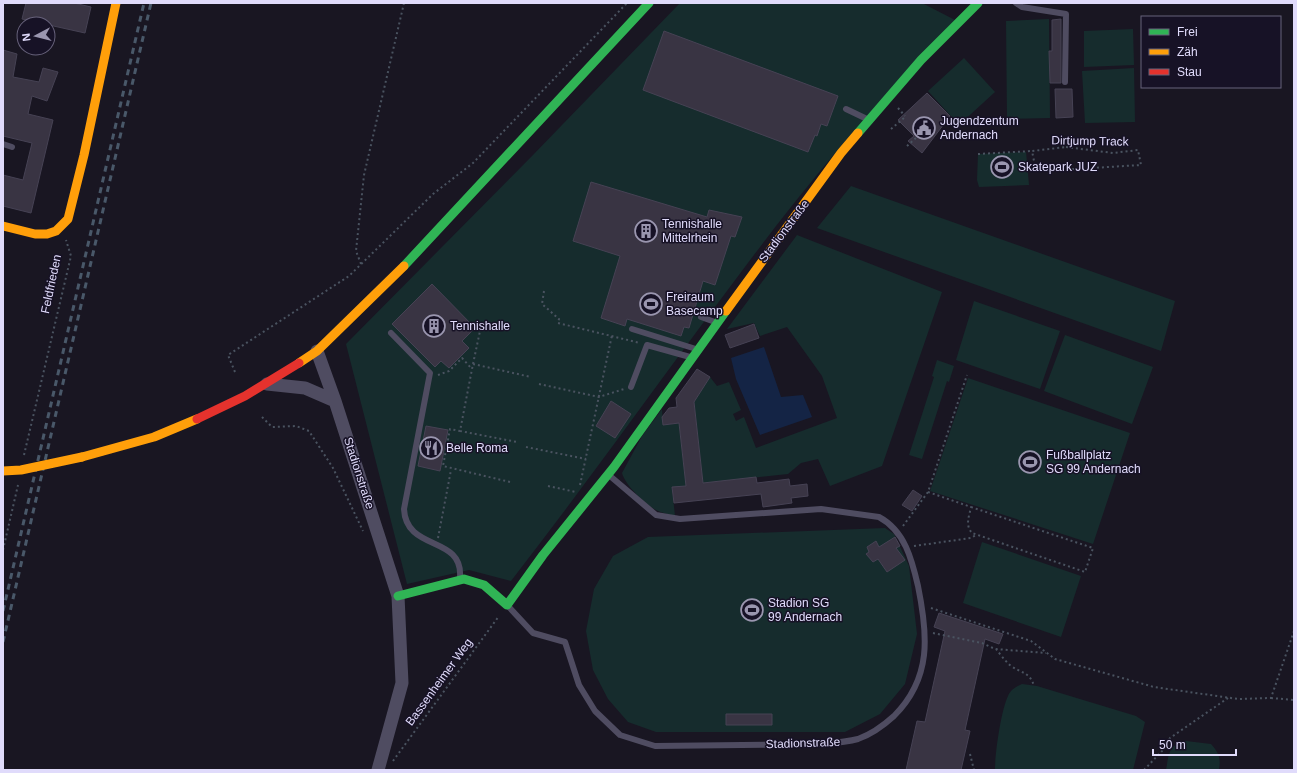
<svg xmlns="http://www.w3.org/2000/svg" width="1297" height="773" font-family="Helvetica,sans-serif">
<style>
.green{fill:#162c2d}
.water{fill:#142445}
.building{fill:#393443;stroke:#464254}
.lines{fill:none;stroke-linecap:round;stroke-linejoin:round}
.path{stroke:#4a5360;stroke-width:2;stroke-dasharray:2 3;stroke-linecap:butt}
.lane{stroke:#4f4c61;stroke-width:6}
.street{stroke:#4f4c61;stroke-width:13}
.fast{stroke:#30b455;stroke-width:9}
.slow{stroke:#ff9f0a;stroke-width:9}
.jam{stroke:#e5322d;stroke-width:9}
.rail{stroke:#495869;stroke-width:3;stroke-dasharray:6 5;stroke-linecap:butt}
.slow-bridge{stroke:#ff9f0a;stroke-width:9}
.labels{text-anchor:middle;stroke-width:3;stroke-linejoin:round;paint-order:stroke}
.poi-label{font-size:12px;fill:#e0dbfb;stroke:#171226;text-anchor:start}
.street-label{font-size:12px;fill:#e0dbfb;stroke:#171226}
</style>
<rect width="100%" height="100%" fill="#191622"/>
<!-- green -->
<path class="green" d="M680 3H922L955 20C893 85 831 155 776 226 686 343 602 464 511 581L469 570 407 584 346 344 533 155Z
M1049 19 1050 118 1007 119 1006 21Z
M1133 29 1134 65 1084 67V31Z
M964 58 995 92 959 125 928 91Z
M1134 68 1135 122 1085 123 1082 71Z
M1026 152 1029 185 979 187 977 180 978 154Z
M851 186 1175 301 1161 351 817 228Z
M797 235 942 292 882 466 830 486 818 459 801 463 788 474 703 483 694 402 710 377 717 386 729 382 741 410 733 414 736 421 744 417 756 448 837 418 822 376 787 327 760 336 754 323 727 329Z
M974 301 1060 331 1040 389 956 360Z
M1065 335 1153 367 1132 424 1044 391Z
M937 360 954 366 949 382 947 381 922 459 909 455 934 377 932 376Z
M968 378 1130 433 1093 544 930 491Z
M662 409 663 425 679 423 686 486 672 488 675 516C669 514 662 513 656 510 645 504 625 485 622 473L642 436Z
M885 528 894 534 909 566 917 634 905 684 880 714 845 732H656L628 722 608 699 593 670 586 631 594 589 613 556 648 537Z
M982 542 1081 576 1061 637 963 603Z
M1022 684 1037 686 1136 716 1145 722 1133 770H995C995 753 1001 711 1008 696 1011 689 1016 687 1022 684Z
M1186 741 1211 744C1219 753 1221 758 1219 770H1166C1169 754 1168 745 1186 741Z"/>
<!-- water -->
<path class="water" d="M764 347 781 397 803 395 812 417 760 435 736 379 731 358Z"/>
<!-- building -->
<path class="building" d="M26 3H74L91 7 85 33 22 19Z
M1061 19V83H1050L1049 51H1052V20Z
M664 31 838 96 827 126 821 124 817 136 815 135 808 152 643 90Z
M3 50 17 54 13 77 39 82 43 68 58 72 47 101 32 96 28 114 53 120 31 213 3 206V175L23 180 32 143 3 136Z
M1055 89H1072L1073 117 1056 118Z
M927 93 950 116 922 153 908 141 914 136 898 120Z
M591 182 707 217 709 210 742 217 735 237 731 236 715 285 703 281 689 328 684 327 681 336 627 319 625 326 601 318 620 256 573 241Z
M432 284 475 328 462 341 469 348 449 368 441 361 435 367 392 324Z
M754 324 759 338 730 348 725 335Z
M697 369 710 377 694 402 703 483 756 477 757 483 789 479 790 486 807 484 808 496 791 498 792 503 763 507 761 494 674 503 672 487 686 486 679 423 663 425 662 417 669 408 677 407 676 398Z
M611 401 631 414 615 438 596 426Z
M426 426 448 430 440 471 418 466Z
M913 490 922 496 912 511 902 505Z
M895 537 900 546 896 548 905 560 887 572 878 559 873 562 866 554 869 552 867 547 876 541 879 547Z
M939 613 1003 634 999 644 985 639 965 730 970 731 961 770H906L917 721 925 722 945 631 934 627Z
M726 714H772V725H726Z"/>
<g class="lines">
<!-- path -->
<path class="path" d="M898 108 905 116
M891 129 905 117
M907 146 917 137
M1066 147 1113 153 1138 150 1141 165 1059 170 1035 166 1032 151Z
M978 154 1032 151
M361 264 356 251 364 175 404 3
M544 291 542 304 559 319 558 323 640 343
M473 364 480 331
M235 372 228 355 349 276 433 194 473 163 627 3
M438 375 449 371 462 358 472 369
M539 384 599 397 624 389
M262 417 272 427 296 426 309 431 333 468 363 531
M460 431 517 442
M526 447 586 459
M24 455 71 256 66 240
M510 482 443 466 450 429 460 431 473 364 531 377
M580 485 612 335
M548 486 576 492
M928 492 971 507
M971 507 1093 548 1085 572 972 533C965 525 969 517 971 507Z
M903 526 928 492 967 375
M438 538 451 470
M914 546 971 538 976 535
M3 550 18 485
M931 608 1031 641 1055 659 1154 687 1238 699 1271 698 1294 631
M933 633 982 643 995 649 1046 653
M996 649C1000 654 1005 661 1011 666 1021 673 1030 672 1034 686
M1271 698 1294 700
M970 754 974 770
M393 761 499 616
M1144 770 1162 751 1170 738 1228 698"/>
<!-- lane -->
<path class="lane" d="M1016 3 1022 7 1066 14 1065 82
M846 109 867 119
M3 144 12 147
M701 317 715 322
M632 329 696 349
M391 333 430 373 404 509C406 552 463 535 460 577
M631 387 647 345 690 357
M508 606 533 633 565 642 579 685 595 711 620 735 655 746 822 744C834 743 847 742 858 739 872 734 883 726 894 716 932 678 928 635 918 586 912 560 905 531 879 517L821 509 680 519 656 515 610 476"/>
<!-- street -->
<path class="street" d="M317 351 335 401 398 596 402 683 378 770
M267 384 305 388 335 401"/>
<!-- fast -->
<path class="fast" d="M858 133 921 60 978 3
M404 266 649 3
M398 596 464 579 484 585 507 605 543 555 614 467 726 311"/>
<!-- slow -->
<path class="slow" d="M3 226 35 234H47L56 231 68 219 84 155 116 3
M726 311 841 153 858 133
M299 363 317 351 404 266
M82 457 154 437 197 419"/>
<!-- jam -->
<path class="jam" d="M197 419 245 396 299 363"/>
<!-- rail -->
<path class="rail" d="M3 611 144 3
M3 642 151 3"/>
<!-- slow-bridge -->
<path class="slow-bridge" d="M3 471 21 470 82 457"/>
</g>
<!-- icons -->
<defs>
<g id="civic-ring" transform="scale(1.15)"><circle r="9.5" fill="#171226" stroke="#9a96af" stroke-width="1.5"/><path d="M-.6-6.5H3V-4.5H.6V-3L4-1V1h2V6H-6V1h2V-1L-.6-3ZM-1.2 2.5V6h2.4V2.5Z" fill="#9a96af"/></g>
<g id="stadium-ring" transform="scale(1.15)"><circle r="9.5" fill="#171226" stroke="#9a96af" stroke-width="1.5"/><path d="M0-5a6.5 5 0 1 0 0 10a6.5 5 0 1 0 0-10ZM-3.5-1.8h7v3.6h-7Z" fill="#9a96af"/></g>
<g id="building-ring" transform="scale(1.15)"><circle r="9.5" fill="#171226" stroke="#9a96af" stroke-width="1.5"/><path d="M-4-6H4V6H1V3H-1V6H-4ZM-2.5-4.3h1.7v1.8h-1.7ZM.8-4.3h1.7v1.8H.8ZM-2.5-1h1.7V.8h-1.7ZM.8-1h1.7V.8H.8Z" fill="#9a96af"/></g>
<g id="restaurant-ring" transform="scale(1.15)"><circle r="9.5" fill="#171226" stroke="#9a96af" stroke-width="1.5"/><path d="M-5-6h1v4h1v-4h1v4h1v-4h1v5L-1.5 .5V6h-2V.5L-5-1ZM5-6V6H3V1.5H1.5Q1.5-4 5-6Z" fill="#9a96af"/></g>
</defs>
<g fill-rule="evenodd">
<use href="#civic-ring" x="924" y="128"/>
<use href="#stadium-ring" x="1002" y="167"/>
<use href="#building-ring" x="646" y="231"/>
<use href="#stadium-ring" x="651" y="304"/>
<use href="#building-ring" x="434" y="326"/>
<use href="#restaurant-ring" x="431" y="448"/>
<use href="#stadium-ring" x="1030" y="462"/>
<use href="#stadium-ring" x="752" y="610"/>
</g>
<g class="labels">
<!-- poi labels -->
<g class="poi-label">
<text x="940" y="125">Jugendzentum<tspan x="940" dy="14">Andernach</tspan></text>
<text x="1018" y="171">Skatepark JUZ</text>
<text x="662" y="228">Tennishalle<tspan x="662" dy="14">Mittelrhein</tspan></text>
<text x="666" y="301">Freiraum<tspan x="666" dy="14">Basecamp</tspan></text>
<text x="450" y="330">Tennishalle</text>
<text x="446" y="452">Belle Roma</text>
<text x="1046" y="459">Fußballplatz<tspan x="1046" dy="14">SG 99 Andernach</tspan></text>
<text x="768" y="607">Stadion SG<tspan x="768" dy="14">99 Andernach</tspan></text>
</g>
<!-- street labels -->
<g class="street-label">
<text transform="translate(1090 141) rotate(1)" y="4">Dirtjump Track</text>
<text transform="translate(784 231) rotate(-53)" y="4">Stadionstraße</text>
<text transform="translate(51 284) rotate(-78)" y="4">Feldfrieden</text>
<text transform="translate(359 473) rotate(72)" y="4">Stadionstraße</text>
<text transform="translate(439 682) rotate(-54)" y="4">Bassenheimer Weg</text>
<text transform="translate(803 743) rotate(-2)" y="4">Stadionstraße</text>
</g>
</g>
<!-- border -->
<rect width="1297" height="773" fill="none" stroke="#e0dbfb" stroke-width="8"/>
<!-- legend -->
<rect x="1141" y="16" width="140" height="72" fill="#171226" stroke="#67627b"/>
<rect x="1149" y="29" width="20" height="6" fill="#30b455" stroke="#67627b"/>
<text x="1177" y="36" font-size="12" fill="#e0dbfb">Frei</text>
<rect x="1149" y="49" width="20" height="6" fill="#ff9f0a" stroke="#67627b"/>
<text x="1177" y="56" font-size="12" fill="#e0dbfb">Zäh</text>
<rect x="1149" y="69" width="20" height="6" fill="#e5322d" stroke="#67627b"/>
<text x="1177" y="76" font-size="12" fill="#e0dbfb">Stau</text>
<!-- north arrow -->
<g transform="translate(36 36) rotate(263)"><circle r="19" fill="#171226" stroke="#67627b"/>
<path d="M0-3L7 15L0 10L-7 15Z" fill="#9a96af"/>
<text y="-6" font-size="11" font-weight="bold" text-anchor="middle" fill="#e0dbfb">N</text>
</g>
<!-- scale -->
<path d="M1153 749v6h83v-6" fill="none" stroke="#e0dbfb" stroke-width="2"/>
<text x="1159" y="749" font-size="12" fill="#e0dbfb" stroke="#171226" stroke-width="3" paint-order="stroke">50 m</text>
</svg>
